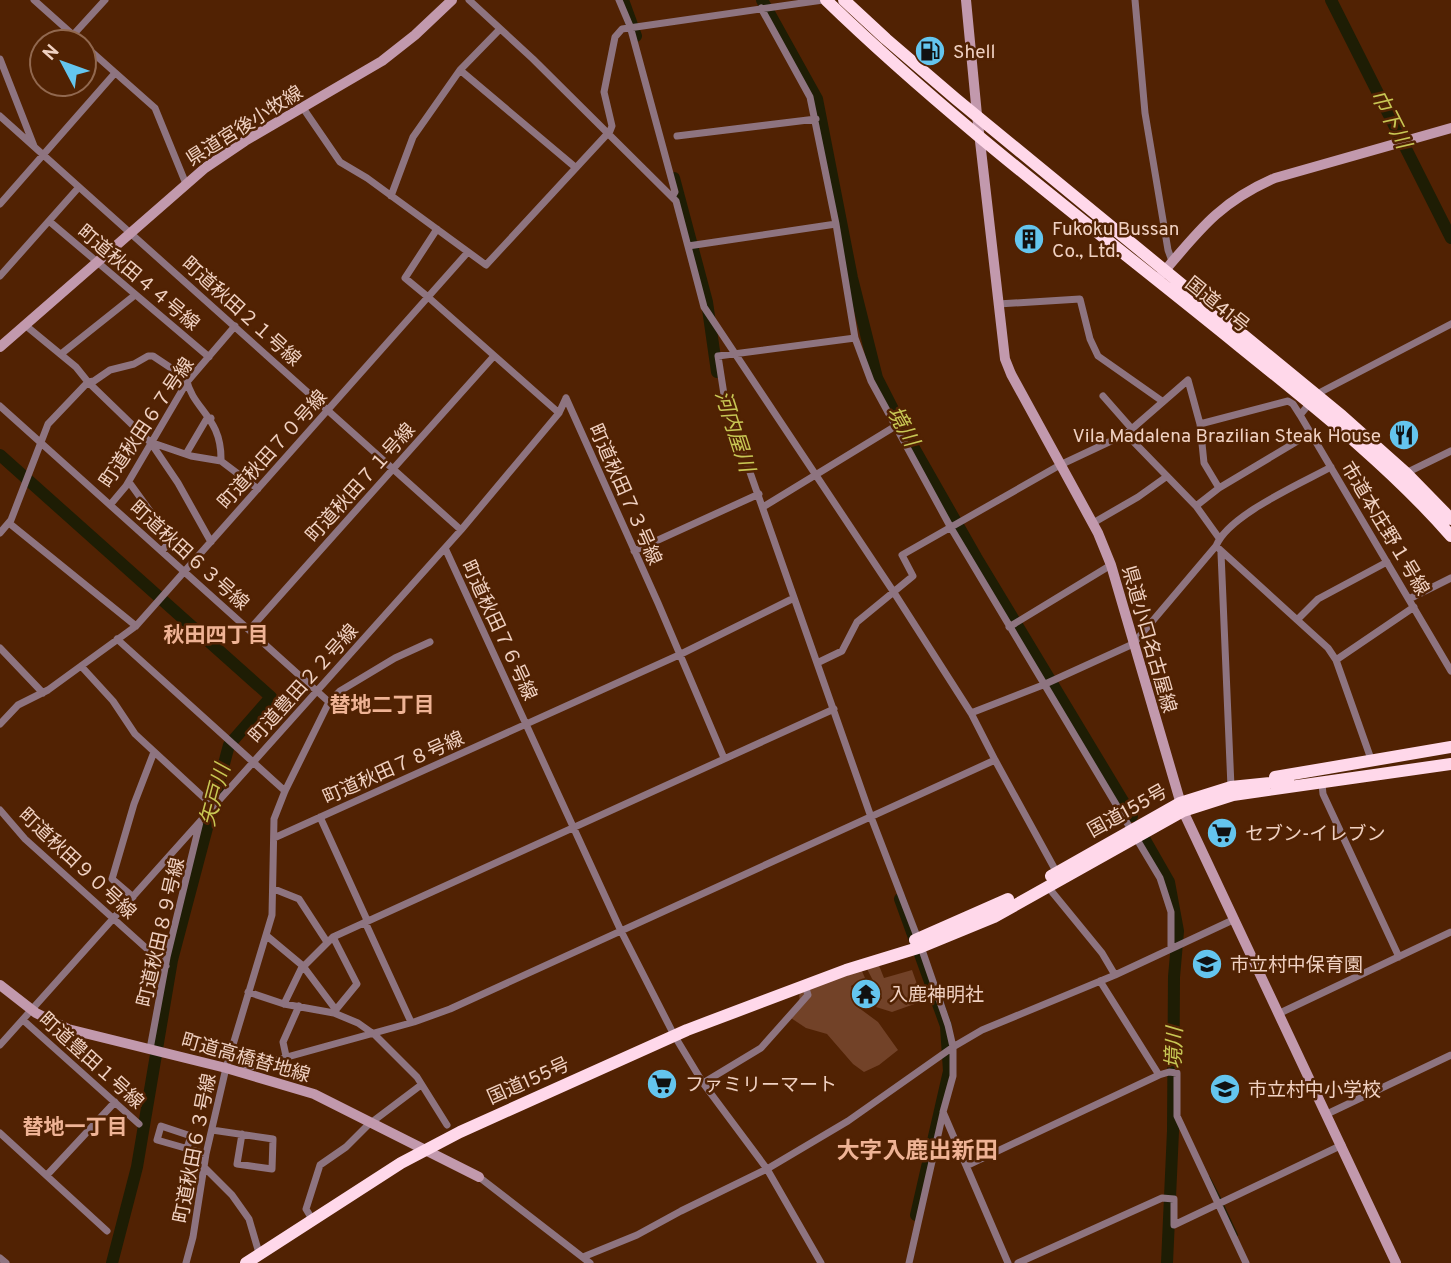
<svg xmlns="http://www.w3.org/2000/svg" width="1451" height="1263" font-family="Overpass,'Noto Sans JP',sans-serif">
<style>
.green{fill:#724228}
.lines{fill:none;stroke-linecap:round;stroke-linejoin:round}
.stream{stroke:#1e1d04;stroke-width:2}
.river{stroke:#1e1d04;stroke-width:12}
.street{stroke:#8e7480;stroke-width:7}
.secondary{stroke:#c299ad;stroke-width:10}
.highway{stroke:#ffd8ea;stroke-width:12}
.labels{text-anchor:middle;stroke-width:5;stroke-linejoin:round;paint-order:stroke}
.poi-label{font-size:19px;fill:#f0d1c2;stroke:#512203;text-anchor:start}
.street-label{font-size:19px;fill:#f0d1c2;stroke:#512203}
.water-label{font-size:21px;font-style:italic;fill:#c8c754;stroke:#512203}
.neighbourhood-label{font-size:21px;font-weight:bold;fill:#efb395;stroke:#512203}
.quarter-label{font-size:23px;font-weight:bold;fill:#efb395;stroke:#512203}
</style>
<rect width="100%" height="100%" fill="#512203"/>
<!-- green -->
<path class="green" d="M878 963 884 978 912 970 923 1001 892 1012 876 1007 882 998 866 967Z
M861 969 865 978 851 986 855 994V1005L878 1022 898 1050 879 1065 864 1072 853 1064 827 1034 806 1028 791 1018 800 1006 799 991Z"/>
<g class="lines">
<!-- stream -->
<path class="stream" d="M1209 1177 1221 1200
M1223 1205 1237 1235"/>
<!-- river -->
<path class="river" d="M623 0 636 36
M762 0 817 99 852 278 877 378 902 427 976 557 1132 816
M1331 0 1451 238
M674 178 707 302 717 372
M0 455 271 697 229 745 172 960 137 1167 112 1263
M1145 840 1169 882 1178 931 1174 977 1173 1131 1167 1263
M900 899 946 1026 949 1071 916 1215"/>
<!-- street -->
<path class="street" d="M34 0 81 42
M469 0 533 59 676 201 704 307 893 591 971 713 995 760 1057 873
M619 0 630 26 675 192 672 197
M1135 0 1145 113 1168 250 1172 261
M761 8 810 97 836 224 855 338 871 381 951 528 1160 878 1171 912V948
M73 35 105 0
M84 45 155 108 186 184
M0 59 34 146
M460 70 575 167
M303 108 340 162 367 178 486 265 610 131 612 126 604 92 615 37 622 29 823 0
M0 116 461 530
M677 136 816 119
M391 196 413 137 460 70 500 29
M0 204 115 73
M49 221 209 357
M437 229 405 278 428 297 468 252
M688 246 836 224
M0 276 79 187
M998 304 1080 299 1090 339 1098 356 1162 401
M25 325 76 367 88 382 150 442 191 456 221 461
M855 338 718 356 725 401 871 817 918 939
M61 354 135 295
M1317 394 1451 324
M1103 396 1132 429
M566 398 658 603 724 758
M1310 403 1300 415 1451 671
M0 406 329 702 285 791 274 819 272 915 226 1068 206 1154 193 1237 186 1263
M1200 424 1288 401 1293 404 1300 415
M1126 434 1196 506 1219 538
M151 443 178 483 211 542
M186 454 206 420 211 418
M1406 473 1451 451
M129 482 171 540 162 551
M110 505 126 486 187 382 235 326
M1196 506 1219 488 1311 433
M763 507 894 427
M9 523 136 626
M1093 523 1138 497 1166 477
M0 533 11 520 48 424 88 382 94 381 110 370 134 364 148 356H153L186 378C193 411 222 416 221 461L258 489
M1216 546 1328 648 1336 660 1371 759
M445 548 621 931 674 1035 703 1083 767 1169 821 1263
M634 551 759 494
M1221 553 1231 787
M1409 599 1451 578
M1298 619 1318 599 1387 562
M1009 627 1111 565
M249 630 494 356
M117 639 285 791
M0 648 43 693
M1336 660 1414 607
M817 663 842 651 857 622 913 576 902 555 1060 465 1126 434 1188 380 1200 424 1204 463 1219 488
M81 666 113 701 135 734 214 807
M329 702 340 691 395 658 430 642
M971 713 1043 685 1133 644 1216 546C1228 515 1302 483 1331 467
M0 724 18 705 48 690 136 626 428 297 559 413
M1322 784 1323 794 1399 957
M0 810 25 839 166 966
M320 817 367 920
M274 838 679 655 794 598
M1048 887 1102 953 1115 975
M274 889 299 899 327 942
M133 897 112 879 134 804 154 752
M365 922 411 1022
M267 936 303 966 336 1010
M333 937 357 984 334 1012
M921 947 948 1025 953 1047V1076L943 1112 1008 1263
M1100 981 1159 1075
M248 992 284 1004 334 1013 358 1023 375 1035 417 1077 447 1125
M284 1004 301 969 333 937 834 709
M1280 1013 1451 932
M23 1020 139 1124
M0 1045 461 530 559 413 566 398
M150 1049 167 957 200 822
M286 1056 283 1042 299 1006
M240 1072 244 1069 414 1022 450 1009 995 760
M703 1083 761 1048 808 995 805 985
M1327 1114 1451 1055
M212 1130 273 1139 272 1169 237 1164 242 1134
M0 1133 107 1231
M187 1148 191 1136 161 1126 157 1140 206 1154
M968 1165 1159 1075 1169 1072 1177 1073V1116L1246 1263
M205 1168 232 1195 249 1219 259 1253
M47 1175 115 1102
M479 1177 590 1263
M312 1219 306 1209 320 1165 346 1147 368 1125 421 1085
M583 1257 637 1235 681 1211 767 1169 848 1121 953 1047 982 1030 1115 975 1235 919
M0 1258 6 1263
M909 1263 943 1113
M1018 1263 1162 1198 1174 1199V1225L1342 1145"/>
<!-- secondary -->
<path class="secondary" d="M966 0 977 115 1005 359 1011 374 1098 533 1111 565 1183 811 1396 1263
M1162 274C1200 229 1220 202 1275 178L1451 128
M0 347 205 168 245 141 382 61 415 35 452 0
M0 985 36 1013 68 1029 226 1068 314 1094 479 1177"/>
<!-- highway -->
<path class="highway" d="M826 0C954 124 1099 232 1238 345 1312 405 1388 464 1451 536
M844 0 886 39 956 99 1342 416 1406 473 1451 519
M1275 777 1451 747
M1051 876 1180 803 1231 787 1288 781
M915 940 1008 899
M246 1263 401 1163 460 1132 687 1030 846 970 921 947 994 917 1183 811 1233 795 1451 764"/>
</g>
<!-- icons -->
<defs>
<g id="fuel-disc" transform="scale(1.575)"><circle r="9.5" fill="#64c5ee" stroke="#512203"/><path d="M-5.5-6h7V0h2V4h1.3V-2.5L3-4.5l.8-.8L6-3V5H2.5V1h-1V6h-7ZM-4.2-4.7v3.2H.2V-4.7Z" fill="#111"/></g>
<g id="building-disc" transform="scale(1.575)"><circle r="9.5" fill="#64c5ee" stroke="#512203"/><path d="M-4-6H4V6H1V3H-1V6H-4ZM-2.5-4.3h1.7v1.8h-1.7ZM.8-4.3h1.7v1.8H.8ZM-2.5-1h1.7V.8h-1.7ZM.8-1h1.7V.8H.8Z" fill="#111"/></g>
<g id="restaurant-disc" transform="scale(1.575)"><circle r="9.5" fill="#64c5ee" stroke="#512203"/><path d="M-5-6h1v4h1v-4h1v4h1v-4h1v5L-1.5 .5V6h-2V.5L-5-1ZM5-6V6H3V1.5H1.5Q1.5-4 5-6Z" fill="#111"/></g>
<g id="supermarket-disc" transform="scale(1.575)"><circle r="9.5" fill="#64c5ee" stroke="#512203"/><path d="M-6-5.5h2.5l.6 2H6L4.5 2H-2.5L-4.4-4H-6ZM-1.5 3.2a1.3 1.3 0 1 0 .1 0ZM3 3.2a1.3 1.3 0 1 0 .1 0Z" fill="#111"/></g>
<g id="school-disc" transform="scale(1.575)"><circle r="9.5" fill="#64c5ee" stroke="#512203"/><path d="M0-5L7-2L0 1L-7-2ZM-4 1L0 2.5L4 1V4Q0 6-4 4Z" fill="#111"/></g>
<g id="temple-disc" transform="scale(1.575)"><circle r="9.5" fill="#64c5ee" stroke="#512203"/><path d="M0-6L5-2H3V0L6.5 2.5H4V6H1.5V3h-3V6H-4V2.5H-6.5L-3 0V-2H-5Z" fill="#111"/></g>
</defs>
<g fill-rule="evenodd">
<use href="#fuel-disc" x="930" y="51"/>
<use href="#building-disc" x="1029" y="239"/>
<use href="#restaurant-disc" x="1404" y="435"/>
<use href="#supermarket-disc" x="1222" y="833"/>
<use href="#school-disc" x="1207" y="964"/>
<use href="#temple-disc" x="866" y="994"/>
<use href="#supermarket-disc" x="662" y="1084"/>
<use href="#school-disc" x="1225" y="1089"/>
</g>
<g class="labels">
<!-- poi labels -->
<g class="poi-label">
<text x="953" y="58">Shell</text>
<text x="1052" y="235">Fukoku Bussan<tspan x="1052" dy="22">Co., Ltd.</tspan></text>
<text x="1381" y="442" text-anchor="end">Vila Madalena Brazilian Steak House</text>
<text x="1245" y="840">セブン-イレブン</text>
<text x="1230" y="971">市立村中保育園</text>
<text x="889" y="1001">入鹿神明社</text>
<text x="685" y="1091">ファミリーマート</text>
<text x="1248" y="1096">市立村中小学校</text>
</g>
<!-- street labels -->
<g class="street-label">
<text transform="translate(244 125) rotate(-32)" y="7">県道宮後小牧線</text>
<text transform="translate(139 277) rotate(40)" y="7">町道秋田４４号線</text>
<text transform="translate(1218 304) rotate(39)" y="7">国道41号</text>
<text transform="translate(242 311) rotate(42)" y="7">町道秋田２１号線</text>
<text transform="translate(146 422) rotate(-56)" y="7">町道秋田６７号線</text>
<text transform="translate(272 449) rotate(-48)" y="7">町道秋田７０号線</text>
<text transform="translate(360 482) rotate(-48)" y="7">町道秋田７１号線</text>
<text transform="translate(626 494) rotate(66)" y="7">町道秋田７３号線</text>
<text transform="translate(1386 528) rotate(59)" y="7">市道本庄野１号線</text>
<text transform="translate(190 555) rotate(42)" y="7">町道秋田６３号線</text>
<text transform="translate(500 630) rotate(65)" y="7">町道秋田７６号線</text>
<text transform="translate(1150 639) rotate(74)" y="7">県道小口名古屋線</text>
<text transform="translate(303 683) rotate(-48)" y="7">町道豊田２２号線</text>
<text transform="translate(393 767) rotate(-24)" y="7">町道秋田７８号線</text>
<text transform="translate(1127 810) rotate(-29)" y="7">国道155号</text>
<text transform="translate(78 863) rotate(43)" y="7">町道秋田９０号線</text>
<text transform="translate(160 932) rotate(-77)" y="7">町道秋田８９号線</text>
<text transform="translate(246 1057) rotate(16)" y="7">町道高橋替地線</text>
<text transform="translate(92 1060) rotate(42)" y="7">町道豊田１号線</text>
<text transform="translate(528 1080) rotate(-24)" y="7">国道155号</text>
<text transform="translate(194 1148) rotate(-79)" y="7">町道秋田６３号線</text>
</g>
<!-- water labels -->
<g class="water-label">
<text transform="translate(1391 119) rotate(63)" y="7">巾下川</text>
<text transform="translate(903 426) rotate(61)" y="7">境川</text>
<text transform="translate(735 431) rotate(72)" y="7">河内屋川</text>
<text transform="translate(215 795) rotate(-75)" y="7">矢戸川</text>
<text transform="translate(1174 1048) rotate(-88)" y="7">境川</text>
</g>
<!-- neighbourhood labels -->
<g class="neighbourhood-label">
<text x="216" y="642">秋田四丁目</text>
<text x="382" y="712">替地二丁目</text>
<text x="75" y="1134">替地一丁目</text>
</g>
<!-- quarter labels -->
<g class="quarter-label">
<text x="917" y="1158">大字入鹿出新田</text>
</g>
</g>
<!-- north arrow -->
<g transform="translate(63 63) rotate(311)"><circle r="33" fill="#512203" stroke="#91684f" stroke-width="2"/>
<path d="M0-5L12 26L0 18L-12 26Z" fill="#64c5ee"/>
<text y="-10" font-size="19" font-weight="bold" text-anchor="middle" fill="#f0d1c2">N</text>
</g>
</svg>
